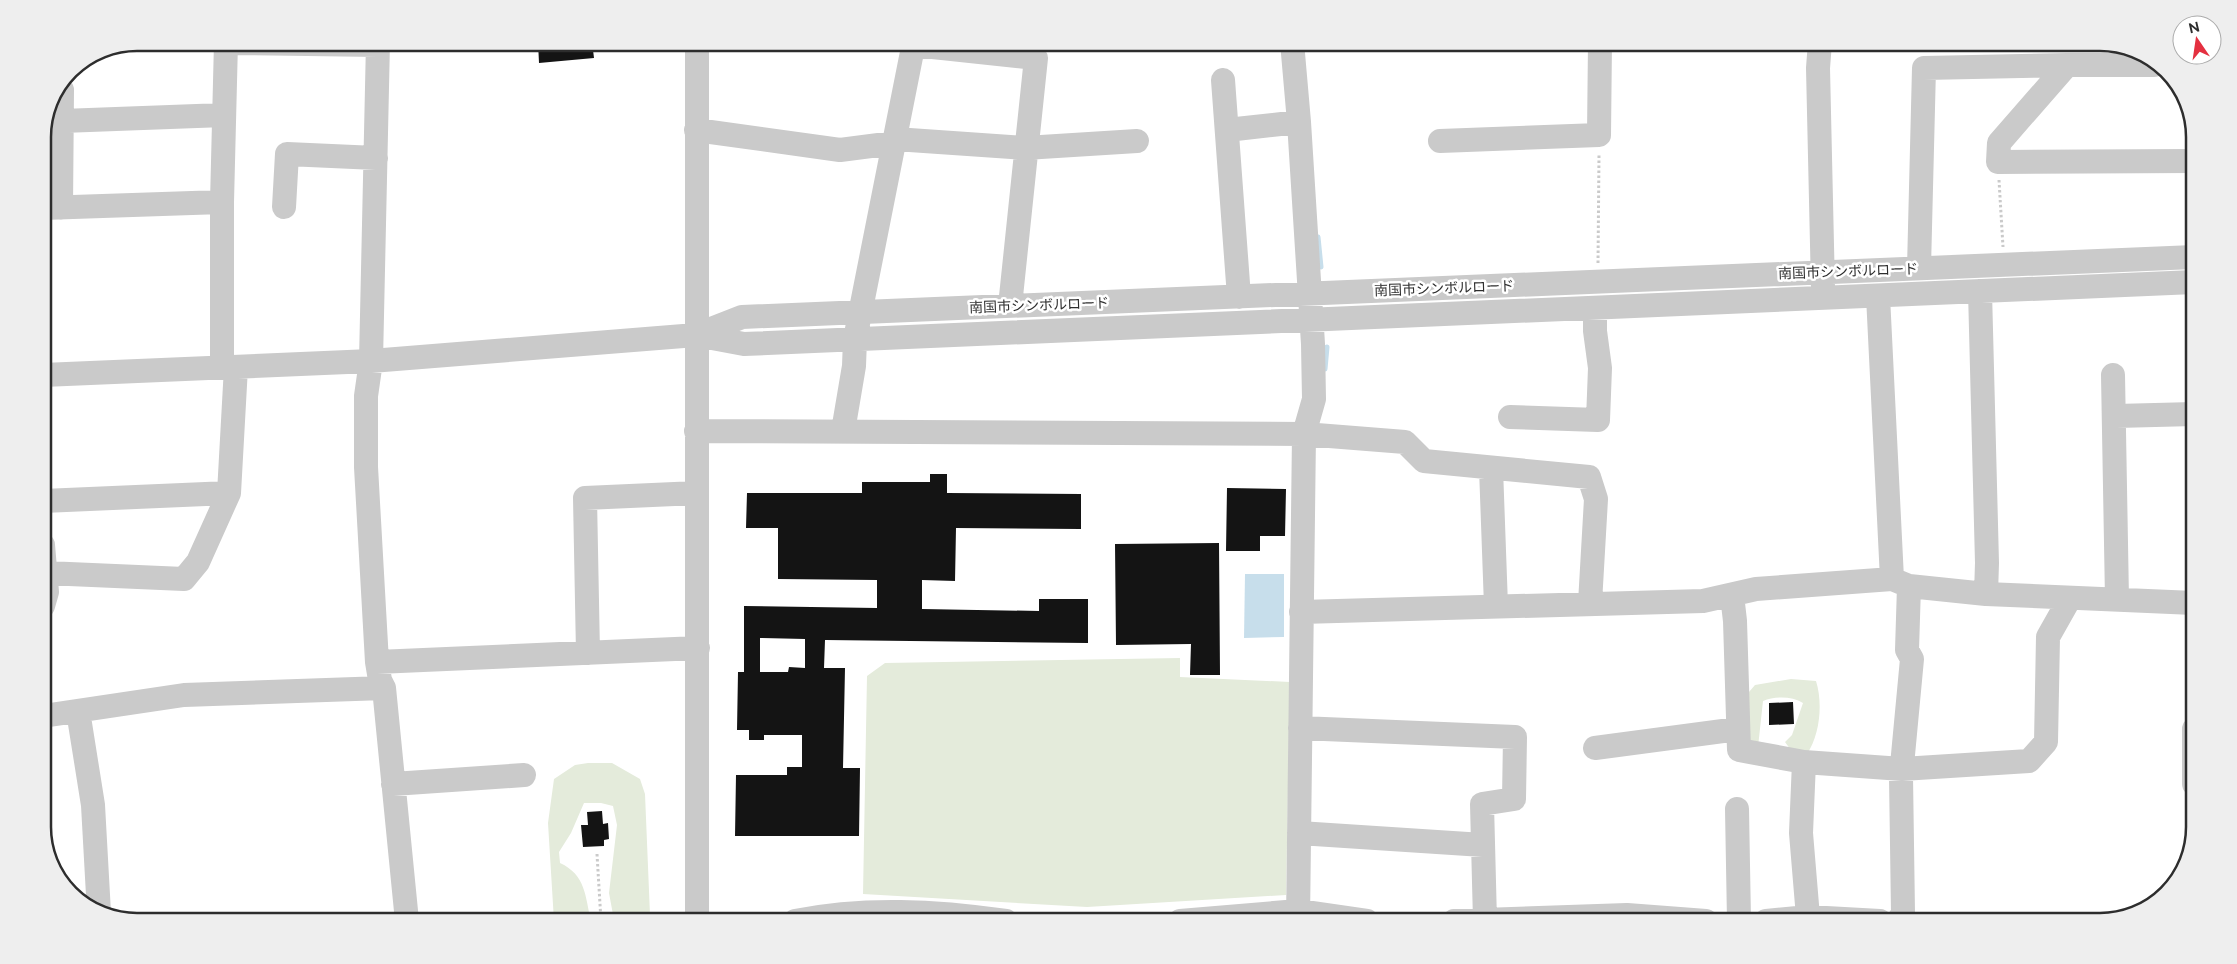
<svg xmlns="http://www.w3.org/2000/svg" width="2237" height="964" font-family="Raleway,'Noto Sans JP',sans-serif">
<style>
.green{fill:#e4ebdb}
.water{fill:#c7deeb}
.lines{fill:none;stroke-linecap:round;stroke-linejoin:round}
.stream{stroke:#c7deeb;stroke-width:5}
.building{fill:#141414;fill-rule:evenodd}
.path{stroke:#cacaca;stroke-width:3;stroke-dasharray:2.5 2.5;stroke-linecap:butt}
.minor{stroke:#cacaca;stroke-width:24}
.labels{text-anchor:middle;stroke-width:5;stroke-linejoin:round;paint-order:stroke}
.street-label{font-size:14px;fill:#2d2d2d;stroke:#fff}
.rim{fill:none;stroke:#2d2d2d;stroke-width:2.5}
</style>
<rect width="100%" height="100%" fill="#fff"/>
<!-- green -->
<path class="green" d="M1180 658V677L1290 682 1286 895 1087 907 863 894 867 676 885 663Z
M1791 679 1816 681C1823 703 1820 735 1807 754L1793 753 1785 742 1792 735 1803 703C1792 696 1775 696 1763 701L1758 747 1746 744 1749 692 1755 685Z
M588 763H612L640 779 645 794 650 915 642 921 614 920 609 893 617 825 613 806 601 803H584L571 833 559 852 560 863C586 875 585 896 591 921H554L548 823 554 779 575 765Z"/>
<!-- water -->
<path class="water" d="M1245 574H1284V637L1244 638Z"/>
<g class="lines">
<!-- stream -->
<path class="stream" d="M1318 237 1321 267
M1325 369 1327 347"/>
</g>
<!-- building -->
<path class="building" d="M538 42H592L594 58 539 63Z
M930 474H947V493L1081 494V529L956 528 955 581 922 580V609L1039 611V599H1088V643L825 640 824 668H845L843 768H860L859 836H735L736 775H787V767H802V735H764V740H749V730H737L738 672H744V606L877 608V580L778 579V528H746L747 493H862V482H930ZM760 638 805 639V668L789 667 788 672H760Z
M1227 488 1286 489 1285 536H1260V551H1226Z
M1219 543 1220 675H1190L1191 644 1116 645 1115 544Z
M1793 702 1794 724 1769 725V703Z
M602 811 603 824 608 823 609 839 604 840V846L583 847 581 825H588L587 812Z"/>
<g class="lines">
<!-- path -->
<path class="path" d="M1999 180 2003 247
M1598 263 1599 155
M597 854 601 921"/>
<!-- minor -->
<path class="minor" d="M378 42 371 361 366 396V467L377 662 380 680 384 688 407 921
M697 42V921
M1292 42 1299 122 1313 344 1314 399 1304 434 1298 921
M1820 42 1818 68 1823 289
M237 43 378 45
M914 45 1036 58 1010 306
M2154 65H2067L1999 143 1998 162 2194 161
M1223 80 1239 297
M62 121 224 115
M696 130 840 150 894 143
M1227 130 1299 122
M895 139 1025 148 1137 141
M1440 141 1599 135 1600 42
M284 207 287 154 376 158
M43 208 222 202
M61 208 62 90
M1919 268 1924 68 2067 65
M1980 291 1987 563 1986 594
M1878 296 1892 579
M696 335 742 317 2194 257
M222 367V202L226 42
M43 375 371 361 696 335 744 344 2194 282
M2113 375 2117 599
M2116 416 2194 414
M1510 417 1598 420 1600 368 1595 331V308
M696 431 1304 434 1405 442 1424 461 1589 477 1596 499 1590 603
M843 431 854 366 855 339 914 42
M1491 468 1496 606
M43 501 229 493
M43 545 47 592 43 606
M46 573 184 579 198 562 229 493 236 367
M1732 595 1735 621 1739 750 1804 762 1801 833 1808 917
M1301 612 1703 601 1756 589 1892 579 1909 586 1986 594 2194 603
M588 653 585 498 697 493
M377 662 698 648
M78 711 93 805 99 913
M43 716 184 695 384 688
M1300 728 1515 737 1514 799 1482 804 1485 921
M2194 729V784
M1595 748 1738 729
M1804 762 1902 769 2029 761 2046 742 2048 637 2070 598
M393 784 524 775
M1737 809 1739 921
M1299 833 1483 845
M795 921C865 907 936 911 1006 921
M1180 921 1298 911 1367 921
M1454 921 1627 915 1706 921
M1766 921 1808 917 1880 921
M1898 921 1903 913 1901 776 1912 659 1907 650 1909 586"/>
</g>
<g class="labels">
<!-- street labels -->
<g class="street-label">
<text transform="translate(1848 271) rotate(-2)" y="5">南国市シンボルロード</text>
<text transform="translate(1444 288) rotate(-2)" y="5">南国市シンボルロード</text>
<text transform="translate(1039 305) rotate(-2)" y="5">南国市シンボルロード</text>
</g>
</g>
<!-- crop -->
<path d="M0 0H2237V964H0ZM137 51H2100A86 86 0 0 1 2186 137V827A86 86 0 0 1 2100 913H137A86 86 0 0 1 51 827V137A86 86 0 0 1 137 51Z" fill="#eee" fill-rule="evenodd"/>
<path class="rim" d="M137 51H2100A86 86 0 0 1 2186 137V827A86 86 0 0 1 2100 913H137A86 86 0 0 1 51 827V137A86 86 0 0 1 137 51Z"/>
<!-- north arrow -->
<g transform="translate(2197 40) rotate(347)"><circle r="24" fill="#ffffff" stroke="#ababab"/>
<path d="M0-4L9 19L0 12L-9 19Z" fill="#e43040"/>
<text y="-8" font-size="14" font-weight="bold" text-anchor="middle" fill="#2d2d2d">N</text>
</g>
</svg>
